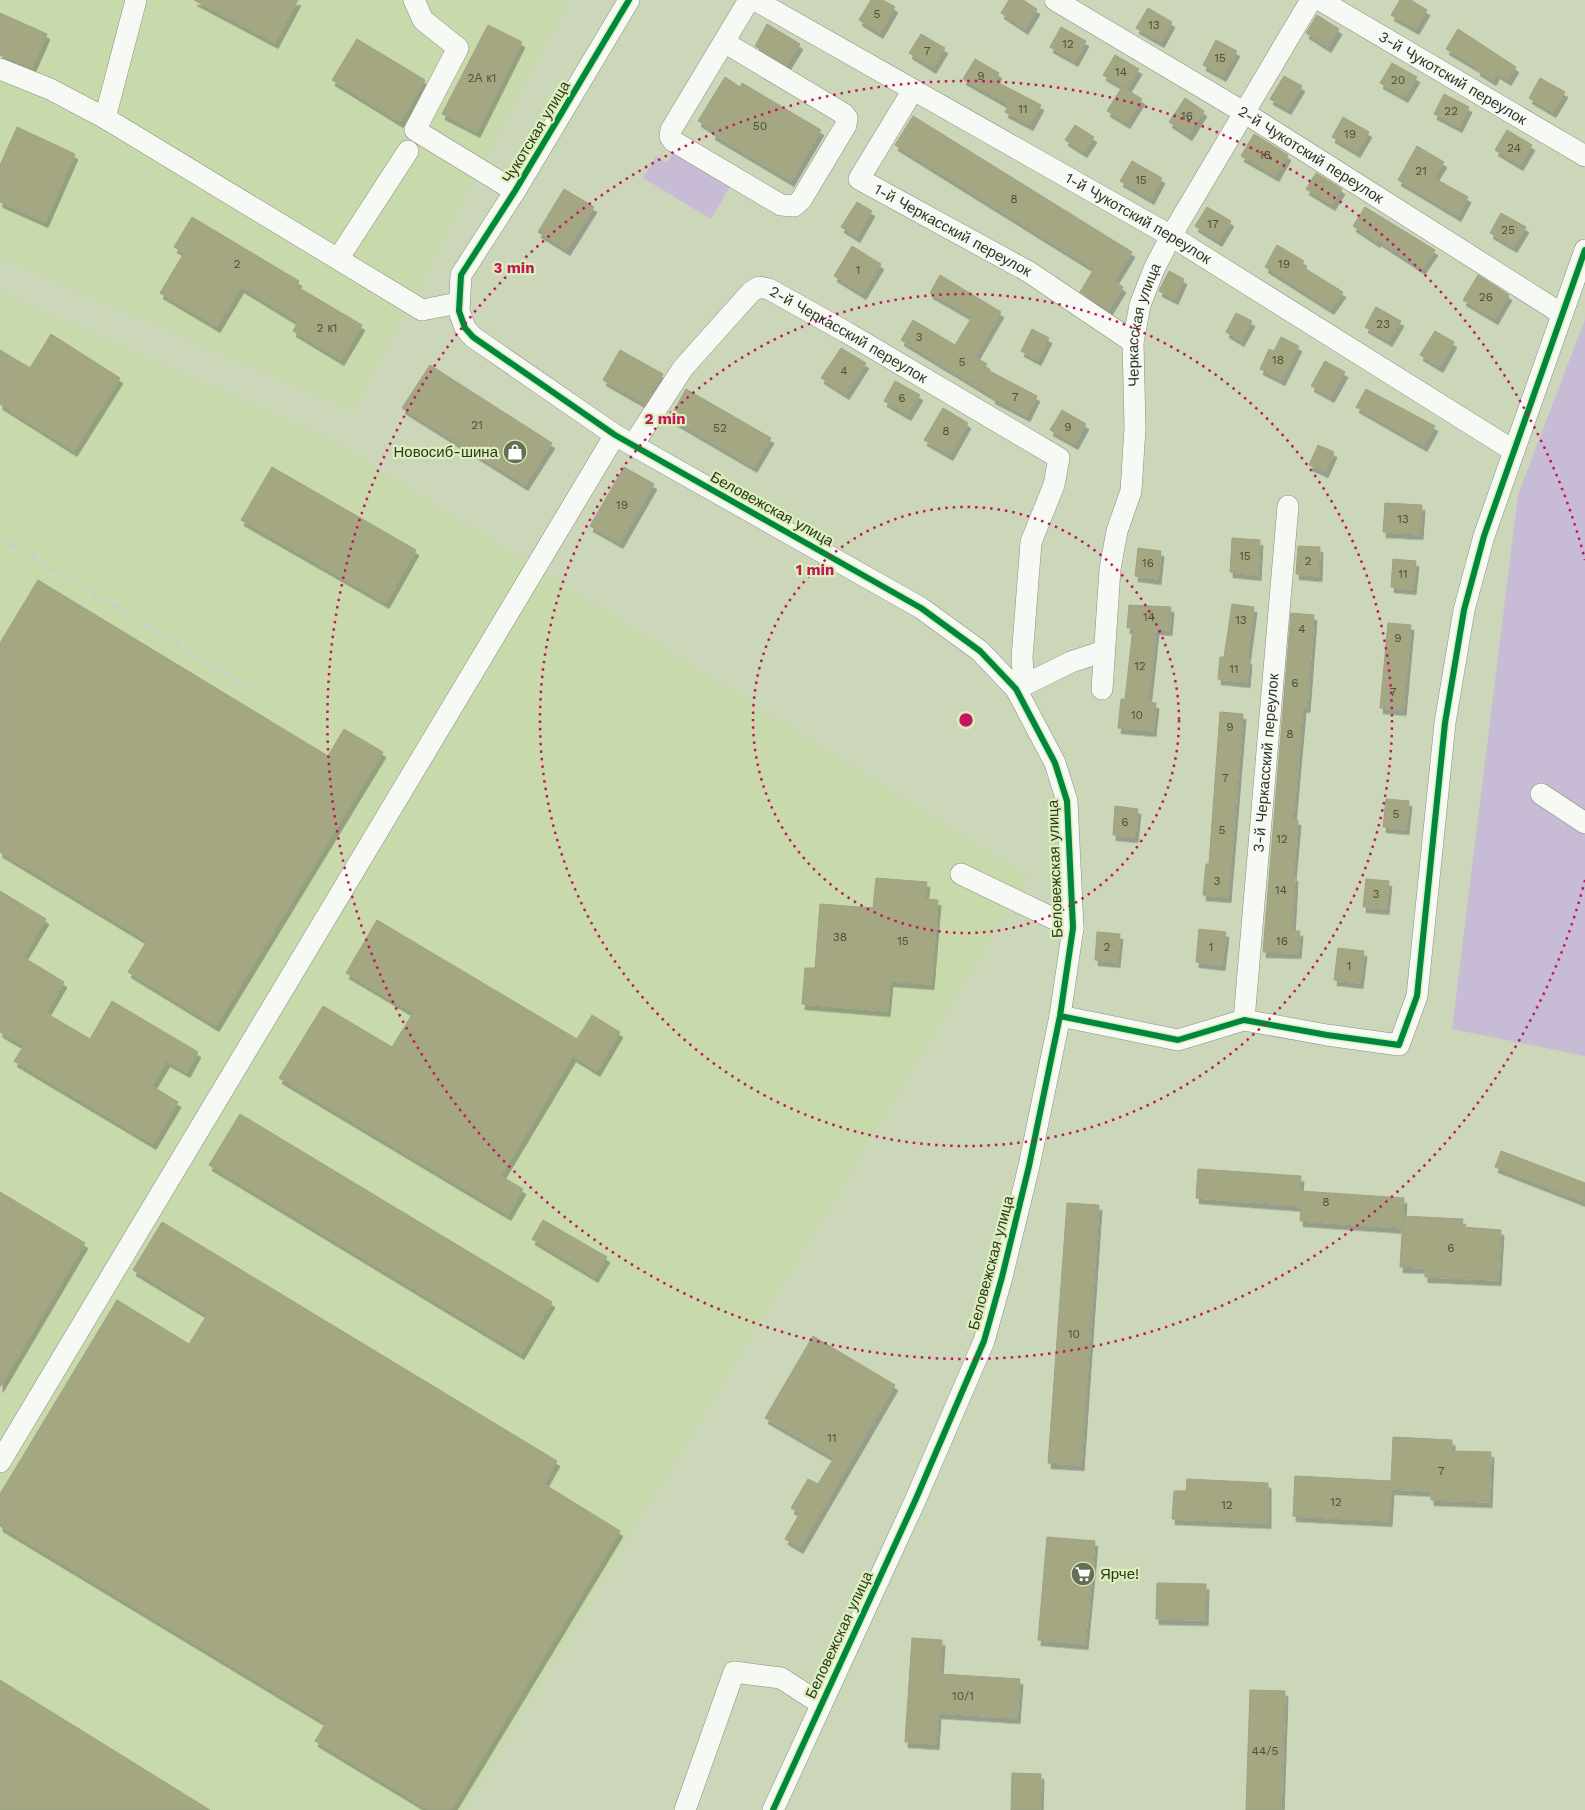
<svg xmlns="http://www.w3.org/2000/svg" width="1585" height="1810" font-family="'Work Sans',sans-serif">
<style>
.built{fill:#c8d9ab}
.green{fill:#c8bbd5}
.building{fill:#a4a782;stroke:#9da18a;filter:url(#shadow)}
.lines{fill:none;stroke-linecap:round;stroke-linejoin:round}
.minor-casing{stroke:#88907a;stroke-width:22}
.path{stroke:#cfd2c8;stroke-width:3;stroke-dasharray:1 4;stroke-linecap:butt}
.minor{stroke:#f7f9f5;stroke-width:21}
.rail{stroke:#cbcec6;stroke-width:4;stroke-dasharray:6 6;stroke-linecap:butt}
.cycleway-casing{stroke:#dcf0bb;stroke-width:9}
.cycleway{stroke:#00873e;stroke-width:6}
.ring{fill:none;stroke:#c2185b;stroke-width:2.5;stroke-dasharray:2.5 5}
.labels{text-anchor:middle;stroke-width:4.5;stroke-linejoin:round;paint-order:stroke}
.number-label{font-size:12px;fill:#4c5239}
.street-label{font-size:15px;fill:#2e3621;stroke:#dcf0bb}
.poi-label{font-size:15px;fill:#2e3621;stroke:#dcf0bb;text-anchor:end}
.centre{fill:#c2185b;stroke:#dcf0bb;stroke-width:2.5}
.ring-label{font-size:15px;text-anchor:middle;font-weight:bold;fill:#c2185b;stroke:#dcf0bb;stroke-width:4.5;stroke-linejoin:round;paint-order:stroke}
</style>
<defs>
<filter id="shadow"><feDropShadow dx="3" dy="5.5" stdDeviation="0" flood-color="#0004"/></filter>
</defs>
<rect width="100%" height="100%" fill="#ccd7ba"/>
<!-- built -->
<path class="built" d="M0 0H569L353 411 0 257Z
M0 292 332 440 1029 877 464 1810H0Z"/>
<!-- green -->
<path class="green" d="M674 151 731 185 711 219 643 178 656 156 667 163Z
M1585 319V1056L1452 1029 1518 495Z"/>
<!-- building -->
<path class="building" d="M194 0H298L275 43Z
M871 0H883L895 7 880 33 859 20Z
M1009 0H1023L1037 9 1025 29 1001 13Z
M1400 0H1411L1427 10 1416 29 1391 15Z
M1148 8 1172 22 1161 42 1136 28Z
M0 13 47 34 32 68 0 55Z
M1317 15 1339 29 1328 47 1306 33Z
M767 24 800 44 787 65 755 46Z
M488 25 522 42 477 132 442 114Z
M1061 27 1086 41 1075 61 1050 47Z
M1458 29 1516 67 1508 80 1497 73 1493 80 1477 70 1478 68 1446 49Z
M921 34 945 48 933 68 909 53Z
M357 39 425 80 400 122 332 80Z
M1216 40 1237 51 1223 76 1203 65Z
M1115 55 1139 69 1127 89 1103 75Z
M975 59 999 73 995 81 1041 105 1030 125 1005 112 1009 105 963 79Z
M1392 63 1417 77 1405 97 1380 83Z
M1284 76 1302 86 1288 109 1270 99Z
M725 77 740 87 742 83 821 130 791 181 712 134 714 131 698 121Z
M1540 78 1565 92 1553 112 1529 98Z
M1122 87 1142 99 1127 123 1107 111Z
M1444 94 1469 107 1459 127 1434 114Z
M1185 98 1204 111 1189 135 1169 122Z
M913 116 1132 252 1114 281 1123 287 1109 310 1080 292 1094 269 895 145Z
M1343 117 1369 132 1357 152 1332 137Z
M1075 125 1094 137 1084 152 1065 140Z
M17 127 75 154 45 222 0 202V165Z
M1507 130 1532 145 1520 165 1495 150Z
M1254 134 1288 155 1276 176 1241 156Z
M1417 146 1444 162 1434 178 1468 197 1458 216 1398 180Z
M1132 161 1162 178 1151 199 1120 181Z
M1316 173 1342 189 1332 205 1306 189Z
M564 189 594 207 567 250 538 232Z
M857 202 872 211 857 237 841 227Z
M1207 207 1231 221 1219 241 1195 226Z
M1365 207 1435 250 1422 269 1378 240 1377 242 1353 226Z
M1501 213 1526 227 1514 247 1490 233Z
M192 217 299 281 296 286 362 325 341 360 293 331 298 322 241 287 217 327 160 293 184 253 174 247Z
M1277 245 1304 261 1301 266 1343 292 1331 309 1265 267Z
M852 246 881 264 863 294 834 276Z
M1169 271 1184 279 1175 299 1159 291Z
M940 275 1001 312 975 357 987 364 984 368 1037 396 1027 416 992 398 993 396 901 340 913 320 955 345 972 317 930 293Z
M1478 275 1509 295 1495 319 1463 300Z
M1376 307 1401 321 1389 341 1365 327Z
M1236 313 1252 321 1241 341 1226 332Z
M1032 329 1049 338 1038 360 1021 351Z
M1435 331 1454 342 1440 367 1420 355Z
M51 334 120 378 74 451 0 404V350L30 368Z
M1281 337 1299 346 1282 380 1260 369 1269 349 1274 351Z
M841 348 866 363 846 394 821 378Z
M620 350 663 374 645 404 603 380Z
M1325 361 1345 372 1331 397 1311 386Z
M430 365 552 443 525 485 402 408Z
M895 381 920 395 908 415 884 401Z
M686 389 771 438 754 467 670 418Z
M1366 389 1435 426 1424 446 1356 407Z
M943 408 968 423 950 455 924 440Z
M1062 410 1086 424 1075 444 1050 430Z
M1318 445 1334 452 1325 472 1309 465Z
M272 467 416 550 386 603 241 520Z
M624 467 654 484 620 543 590 526Z
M1385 503 1422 505 1420 534 1383 532Z
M1232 538 1260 540 1258 575 1230 572Z
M1298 546 1320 547 1319 576 1296 574Z
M1138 548 1161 551 1158 579 1135 576Z
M1393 559 1416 561 1413 589 1391 587Z
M38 580 328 756 344 729 383 752 216 1026 128 972 147 941 0 852V643Z
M1232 604 1254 607 1247 659H1249L1247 682 1218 679 1220 657H1224Z
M1129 605 1171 607 1169 630 1156 629 1148 702 1156 703 1153 731 1118 728 1121 699H1125L1133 628H1127Z
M1291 613 1314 615 1307 707H1303L1293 819 1298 820 1293 876H1295L1292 931H1300L1298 953 1263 952Z
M1388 623 1411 625 1403 710 1380 708Z
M1220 712 1243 714 1228 897 1203 895 1206 864H1209Z
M1386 799 1409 801 1406 829 1383 827Z
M1115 806 1138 809 1135 837 1113 835Z
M876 878 927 882 925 899 938 900 931 984 890 981 887 1011 802 1004 805 968H815L820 904 873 908Z
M1366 879 1389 881 1386 909 1363 907Z
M0 891 46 919 23 957 64 982 46 1013 90 1039 112 1001 198 1052 187 1072 167 1061 152 1086 178 1102 153 1144 14 1061 24 1046 0 1032Z
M377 920 577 1039 592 1015 620 1032 597 1071 573 1056 501 1176 523 1189 508 1215 279 1078 323 1006 392 1047 413 1013 346 973Z
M1199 929 1226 932 1222 965 1196 962Z
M1097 932 1120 934 1117 962 1095 960Z
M1338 948 1364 951 1360 983 1334 980Z
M240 1114 552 1302 521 1354 209 1165Z
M1501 1151 1585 1183V1202L1495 1167Z
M1198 1169 1301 1176 1300 1191 1404 1198 1402 1228 1300 1221 1301 1206 1196 1198Z
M0 1192 85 1243 0 1387Z
M1067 1203 1099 1205 1081 1465 1048 1463Z
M1403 1216 1463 1219 1462 1227 1501 1230 1498 1280 1425 1277V1268L1400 1267Z
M543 1220 607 1257 595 1277 532 1239Z
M162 1222 557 1461 544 1484 620 1531 451 1810H429L315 1741 326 1723 0 1526V1494L117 1300 189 1344 207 1315 133 1270Z
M813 1336 895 1385 800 1548 785 1539 800 1513 791 1508 808 1479 818 1484 834 1458 765 1418Z
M1393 1437 1452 1440V1451L1491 1452 1489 1502 1431 1500V1491L1391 1489 1389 1521 1293 1516 1295 1476 1391 1481Z
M1187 1479 1268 1483V1523L1172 1519 1174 1491H1186Z
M1047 1537 1095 1541 1085 1644 1038 1640Z
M1157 1583 1206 1584 1205 1620 1156 1619Z
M912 1638 942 1640 940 1674 1020 1679 1017 1718 938 1713 936 1744 905 1742Z
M0 1680 210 1810H0Z
M1250 1690 1285 1691 1281 1810H1246Z
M1012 1773 1041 1774 1040 1810H1011Z"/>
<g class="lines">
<!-- minor casing -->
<g class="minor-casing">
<g id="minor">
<path d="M414 0 423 20 458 48 415 130 515 191"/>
<path d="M629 0 515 191 461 275 459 311 465 328 473 337 615 435 921 608 980 651 1016 689 1055 763 1067 801 1073 928 1060 1016 1029 1166 1002 1277 984 1341 915 1501 773 1810"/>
<path id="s1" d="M755 0 1171 236 1514 451"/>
<path id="s2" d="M1055 0 1245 113 1562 314"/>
<path id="s3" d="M1320 0 1585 156"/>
<path d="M724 42 844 114 847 118 846 125 801 200 794 206 781 205 673 141 670 136 671 130 749 0"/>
<path d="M0 69 50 89 105 118 422 310 458 303"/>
<path id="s4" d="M913 90 859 179 1029 272 1133 342"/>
<path d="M105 118 136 0"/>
<path d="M338 259 408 151"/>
<path id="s5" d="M633 445 683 368 751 292 759 287 769 289 846 332 1059 458 1054 485 1031 542 1022 658 1024 684"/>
<path d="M1016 689 1071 662 1104 651"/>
<path id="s6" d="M1102 689 1110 569 1117 531 1131 491 1135 428 1133 342 1140 305 1154 269 1171 236 1311 0"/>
<path d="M1541 794 1585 823"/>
<path d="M961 874 1073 928"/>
<path d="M1060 1016 1178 1040 1244 1020 1327 1035 1399 1045 1417 996 1445 723 1464 610 1484 536 1585 250"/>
<path id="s7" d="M1244 1020 1288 506"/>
<path d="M0 1462 615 435"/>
<path d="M685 1810 734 1672 781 1678 821 1704"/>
</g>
</g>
<!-- path -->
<path class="path" d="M1047 1168 1118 1173 1156 1181
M827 1743 936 1514 969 1499 1104 1512 1100 1590
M797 1810 803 1795"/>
<!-- minor -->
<use href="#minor" class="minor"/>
<!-- rail -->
<path class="rail" d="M0 537 259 694"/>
<!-- cycleway casing -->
<g class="cycleway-casing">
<path id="cycleway" d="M629 0 515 191 461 275 459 311 465 328 473 337 615 435 921 608 980 651 1016 689 1055 763 1067 801 1073 928 1060 1016 1029 1166 1002 1277 984 1341 915 1501 773 1810
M1060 1016 1178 1040 1244 1020 1327 1035 1399 1045 1417 996 1445 723 1464 610 1484 536 1585 250"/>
</g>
<!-- cycleway -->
<use href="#cycleway" class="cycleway"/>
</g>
<!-- distance rings -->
<g class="ring">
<circle cx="966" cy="720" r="213"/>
<circle cx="966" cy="720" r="426"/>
<path d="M1585 880A639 639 0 1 1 1585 560"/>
</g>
<!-- icons -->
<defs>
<g id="shop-disc" transform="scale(1.25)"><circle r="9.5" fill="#656e57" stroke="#dcf0bb"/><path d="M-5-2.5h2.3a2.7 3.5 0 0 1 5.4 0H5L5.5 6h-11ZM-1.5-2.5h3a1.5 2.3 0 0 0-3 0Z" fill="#fff"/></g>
<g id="supermarket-disc" transform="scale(1.25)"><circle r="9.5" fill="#656e57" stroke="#dcf0bb"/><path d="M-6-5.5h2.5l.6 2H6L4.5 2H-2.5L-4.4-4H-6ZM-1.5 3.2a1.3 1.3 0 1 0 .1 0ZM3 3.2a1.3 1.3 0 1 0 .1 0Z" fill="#fff"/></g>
</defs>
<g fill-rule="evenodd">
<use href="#shop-disc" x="515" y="452"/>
<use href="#supermarket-disc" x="1083" y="1574"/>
</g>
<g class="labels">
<!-- number labels -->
<g class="number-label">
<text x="877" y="18">5</text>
<text x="1154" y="29">13</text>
<text x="1068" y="48">12</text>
<text x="927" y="55">7</text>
<text x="1220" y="62">15</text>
<text x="1121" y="76">14</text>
<text x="981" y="80">9</text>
<text x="482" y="82">2А к1</text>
<text x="1398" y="84">20</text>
<text x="1023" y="113">11</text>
<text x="1451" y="115">22</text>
<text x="1187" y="120">16</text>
<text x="760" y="130">50</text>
<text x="1350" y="138">19</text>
<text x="1514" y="152">24</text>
<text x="1265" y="159">18</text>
<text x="1421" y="175">21</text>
<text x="1141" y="184">15</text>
<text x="1014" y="203">8</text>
<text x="1213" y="228">17</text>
<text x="1508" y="234">25</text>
<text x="237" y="268">2</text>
<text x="1284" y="268">19</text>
<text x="858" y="274">1</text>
<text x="1486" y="301">26</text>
<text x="1383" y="328">23</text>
<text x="327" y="332">2 к1</text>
<text x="919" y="341">3</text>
<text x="1278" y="364">18</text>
<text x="962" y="366">5</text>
<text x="844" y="375">4</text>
<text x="1015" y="401">7</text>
<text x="902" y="402">6</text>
<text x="477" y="429">21</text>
<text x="1068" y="431">9</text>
<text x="720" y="432">52</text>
<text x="946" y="435">8</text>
<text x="622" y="509">19</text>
<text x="1403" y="523">13</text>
<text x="1245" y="560">15</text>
<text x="1308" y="565">2</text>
<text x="1148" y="567">16</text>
<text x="1403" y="578">11</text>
<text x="1149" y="621">14</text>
<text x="1241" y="624">13</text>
<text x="1302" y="633">4</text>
<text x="1398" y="642">9</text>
<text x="1140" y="670">12</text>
<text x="1234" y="673">11</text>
<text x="1295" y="687">6</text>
<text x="1393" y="696">7</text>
<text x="1137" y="719">10</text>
<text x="1230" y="731">9</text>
<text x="1290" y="738">8</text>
<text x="1225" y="782">7</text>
<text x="1396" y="818">5</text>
<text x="1125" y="826">6</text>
<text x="1222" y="834">5</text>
<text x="1282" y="843">12</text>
<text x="1217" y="885">3</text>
<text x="1281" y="894">14</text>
<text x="1376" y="898">3</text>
<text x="840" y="941">38</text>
<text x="903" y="945">15</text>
<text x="1282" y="945">16</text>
<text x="1107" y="951">2</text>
<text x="1211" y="951">1</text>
<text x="1349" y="970">1</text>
<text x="1326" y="1206">8</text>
<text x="1451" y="1252">6</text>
<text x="1074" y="1338">10</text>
<text x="832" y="1442">11</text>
<text x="1441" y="1475">7</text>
<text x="1336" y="1506">12</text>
<text x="1227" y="1509">12</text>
<text x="963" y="1700">10/1</text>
<text x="1265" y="1755">44/5</text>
</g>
<!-- street labels -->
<g class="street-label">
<text dy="5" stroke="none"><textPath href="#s3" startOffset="154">3-й Чукотский переулок</textPath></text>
<text transform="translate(536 132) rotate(-59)" y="5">Чукотская улица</text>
<text dy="5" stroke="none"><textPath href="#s2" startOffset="299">2-й Чукотский переулок</textPath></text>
<text dy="5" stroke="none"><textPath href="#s1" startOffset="441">1-й Чукотский переулок</textPath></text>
<text dy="5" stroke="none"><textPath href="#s4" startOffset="211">1-й Черкасский переулок</textPath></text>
<text dy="5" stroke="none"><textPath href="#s6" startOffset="369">Черкасская улица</textPath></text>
<text dy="5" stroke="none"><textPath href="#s5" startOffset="305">2-й Черкасский переулок</textPath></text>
<text transform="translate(772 509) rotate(29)" y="5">Беловежская улица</text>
<text dy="5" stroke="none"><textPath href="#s7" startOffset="258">3-й Черкасский переулок</textPath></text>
<text transform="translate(1055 869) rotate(-92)" y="5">Беловежская улица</text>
<text transform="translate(991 1263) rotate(-75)" y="5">Беловежская улица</text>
<text transform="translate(839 1635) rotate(-65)" y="5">Беловежская улица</text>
</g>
<!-- poi labels -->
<g class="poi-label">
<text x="498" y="457">Новосиб-шина</text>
<text x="1100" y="1579" text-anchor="start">Ярче!</text>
</g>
</g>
<circle cx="966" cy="720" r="8" class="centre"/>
<g class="ring-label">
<text x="514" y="273">3 min</text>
<text x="665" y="424">2 min</text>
<text x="815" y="575">1 min</text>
</g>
</svg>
